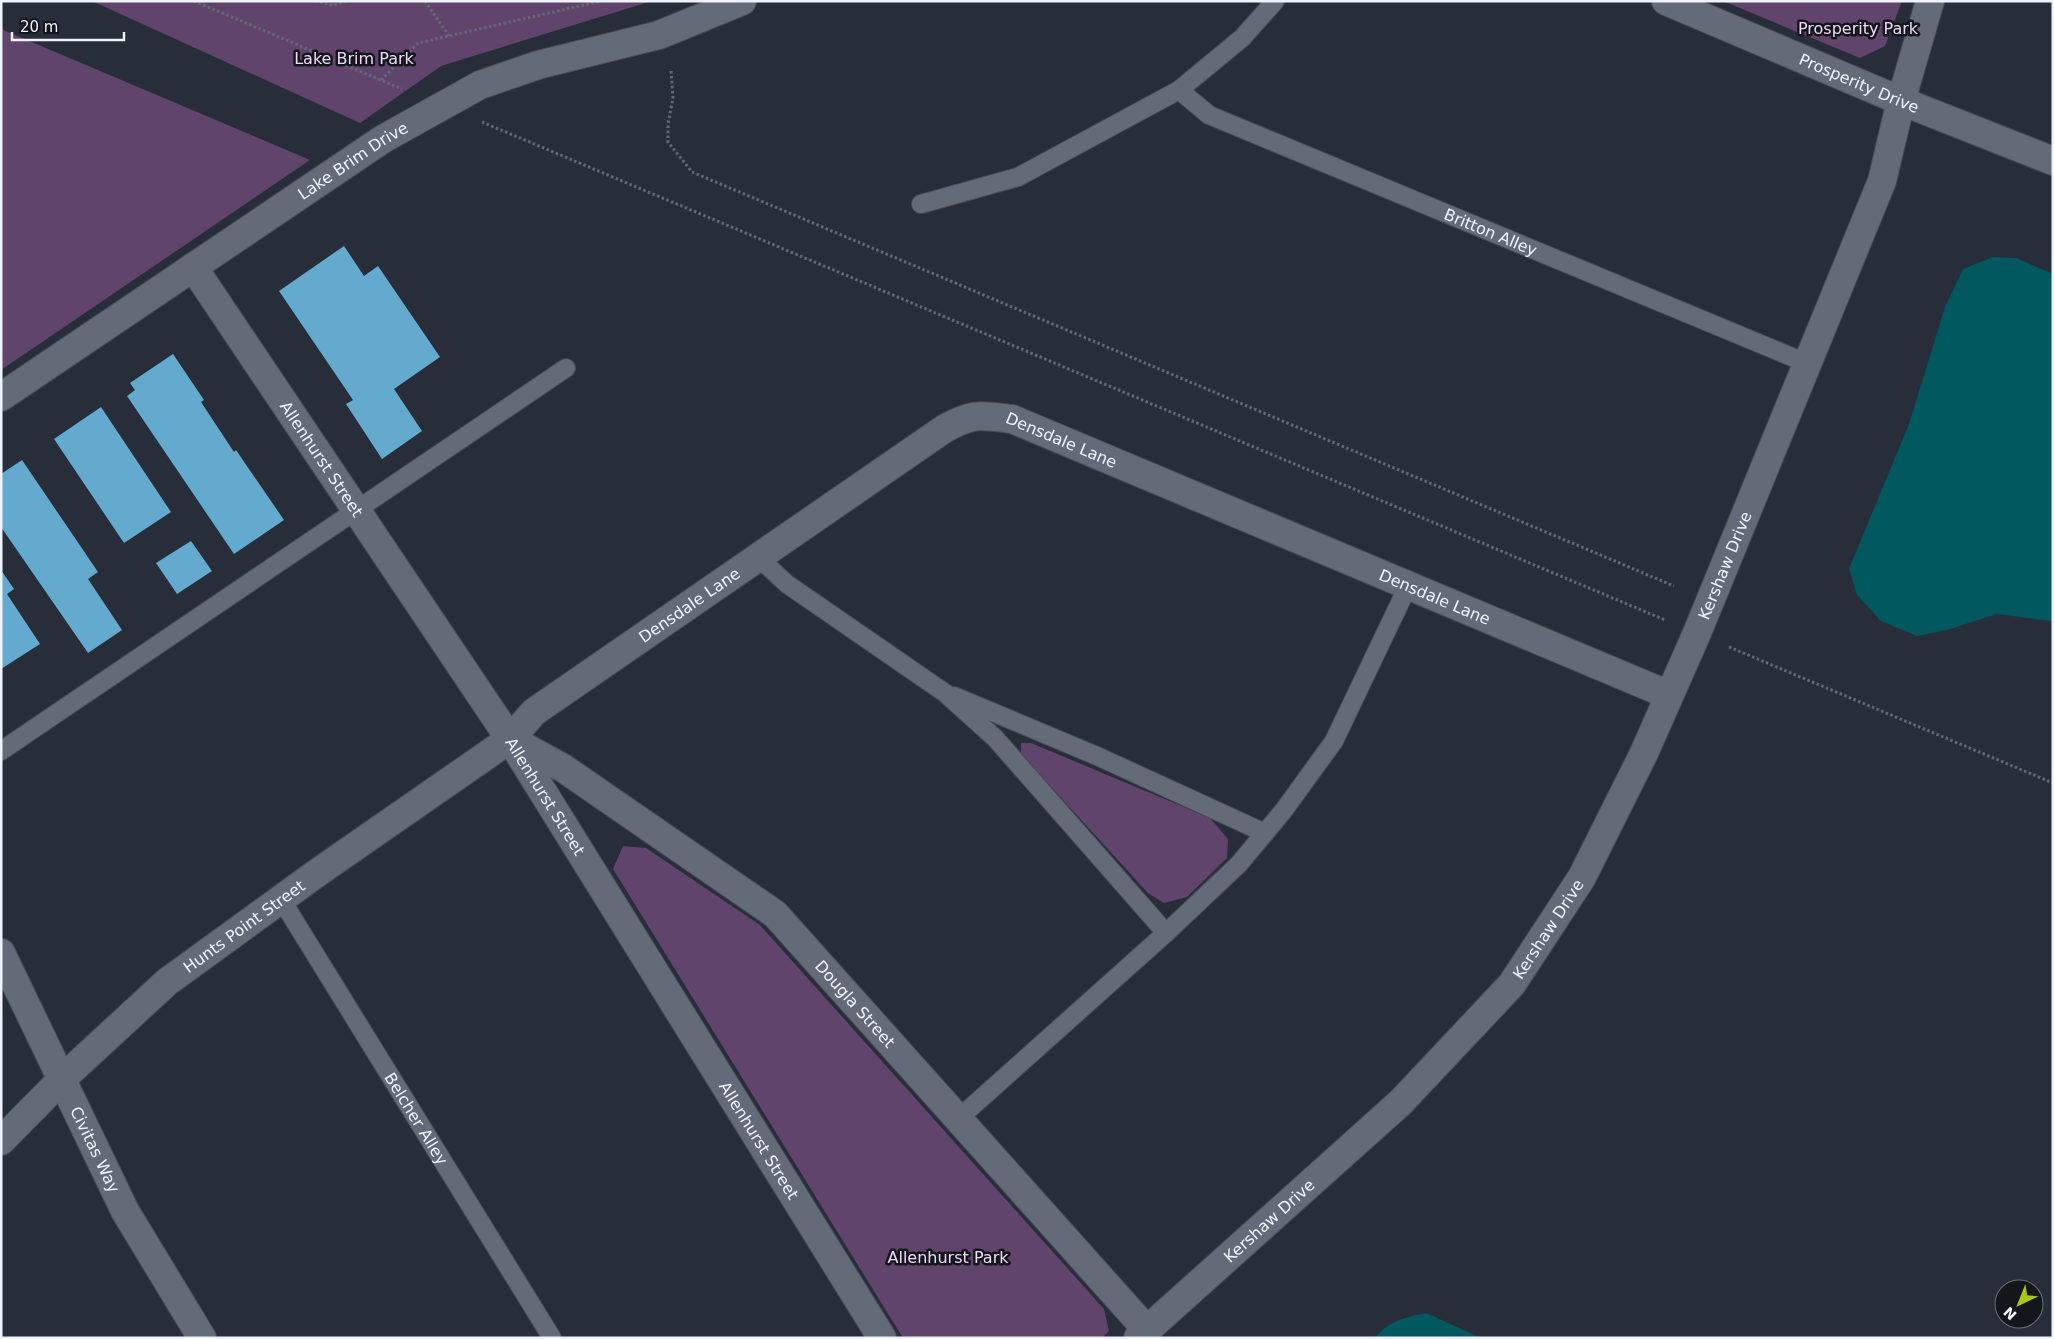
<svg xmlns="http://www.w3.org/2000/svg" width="2054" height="1339" font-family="'DejaVu Sans',sans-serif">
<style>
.green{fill:#61446b}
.water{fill:#02585f}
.building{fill:#63aace}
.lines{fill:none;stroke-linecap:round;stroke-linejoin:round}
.lane-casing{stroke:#464b55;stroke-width:20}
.street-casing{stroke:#464b55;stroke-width:30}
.path{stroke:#646a75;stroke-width:3;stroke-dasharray:2.5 2.5;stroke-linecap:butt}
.lane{stroke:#636b78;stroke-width:18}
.street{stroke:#636b78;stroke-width:28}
.labels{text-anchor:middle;stroke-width:5;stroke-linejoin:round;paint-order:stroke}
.park-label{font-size:16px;fill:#f0d9f8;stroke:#13161b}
.street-label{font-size:16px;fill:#eff3fb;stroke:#13161b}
</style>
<rect width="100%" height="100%" fill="#272e3a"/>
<!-- green -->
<path class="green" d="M92 1H652L441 66 360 123Z
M1723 1H1902L1885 46 1860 58Z
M1 29 310 160 1 370Z
M1021 743H1031L1210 818 1228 839 1227 858 1187 897 1164 903 1148 893 1021 754Z
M623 846 646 848 760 925 1104 1309 1109 1331 1102 1338H903L613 869Z"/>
<!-- water -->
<path class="water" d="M1993 257 2016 258 2053 274V623L2051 621 1997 614 1947 630 1917 636 1881 621 1857 595 1849 569 1909 424 1945 307 1963 269Z
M1426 1313 1477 1336 1480 1338H1375C1388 1321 1406 1317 1426 1313Z"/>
<!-- building -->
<path class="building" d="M344 246 364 276 378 266 440 357 394 389 422 431 382 459 346 404 353 400 279 291Z
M173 354 204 400 201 402 234 452 236 450 284 520 234 554 127 396 135 390 130 383Z
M101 407 171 512 124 543 54 439Z
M22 460 98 572 88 579 122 630 88 653 1 527V474Z
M191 541 212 571 177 594 156 563Z
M1 570 14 589 7 594 40 644 1 669Z"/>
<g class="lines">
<!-- lane casing -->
<g class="lane-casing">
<g id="lane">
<path id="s1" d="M1179 90 1209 115 1809 364"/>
<path d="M921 204 1018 177 1179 90 1242 38 1275 1"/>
<path d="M758 557 787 584 945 693 995 738 1166 933"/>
<path d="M954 696 1097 756 1265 833"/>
<path d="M1 751 566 368"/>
<path id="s2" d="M281 899 552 1338"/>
<path d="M958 1119 1166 933 1239 864 1284 810 1334 741 1408 586"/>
</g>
</g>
<!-- street casing -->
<g class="street-casing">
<g id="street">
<path id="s3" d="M1666 1 1901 101 2053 161"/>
<path id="s4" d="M193 267 510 739 882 1338"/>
<path id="s5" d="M1 397 383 139 480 85 538 65 659 35 742 1"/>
<path id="s6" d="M512 740 563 768 775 914 1147 1330"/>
<path id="s7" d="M1 953 125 1211 202 1338"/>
<path id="s8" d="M1 1141 63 1078 167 982 317 873 510 739 534 712 944 429C973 413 979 415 1012 419L1669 695"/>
<path id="s9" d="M1138 1338 1401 1102 1512 984 1582 877 1644 753 1697 633 1882 181 1901 101 1930 1"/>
</g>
</g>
<!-- path -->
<path class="path" d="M194 1 402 89
M315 1 333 5 348 1
M425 1 449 36
M671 71 673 98 668 124V142L692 172 1674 586
M381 80 418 43 601 1
M482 122 1665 620
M1729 647 2053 783"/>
<!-- lane -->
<use href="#lane" class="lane"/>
<!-- street -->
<use href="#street" class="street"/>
</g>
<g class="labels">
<!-- park labels -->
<g class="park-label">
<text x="1858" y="34">Prosperity Park</text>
<text x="354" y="64">Lake Brim Park</text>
<text x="948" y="1263">Allenhurst Park</text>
</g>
<!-- street labels -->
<g class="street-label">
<text dy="6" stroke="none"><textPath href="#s3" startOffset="210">Prosperity Drive</textPath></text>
<text dy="6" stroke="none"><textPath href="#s5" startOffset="424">Lake Brim Drive</textPath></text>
<text dy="6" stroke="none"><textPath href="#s1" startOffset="344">Britton Alley</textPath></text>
<text dy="6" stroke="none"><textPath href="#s8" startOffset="1309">Densdale Lane</textPath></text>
<text dy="6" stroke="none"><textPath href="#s4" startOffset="231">Allenhurst Street</textPath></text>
<text dy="6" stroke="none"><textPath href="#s9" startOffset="986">Kershaw Drive</textPath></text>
<text dy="6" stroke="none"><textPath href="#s8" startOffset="1714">Densdale Lane</textPath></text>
<text dy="6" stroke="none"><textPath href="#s8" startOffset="875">Densdale Lane</textPath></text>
<text dy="6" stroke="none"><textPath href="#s4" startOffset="636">Allenhurst Street</textPath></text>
<text dy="6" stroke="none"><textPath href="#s8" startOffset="325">Hunts Point Street</textPath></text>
<text dy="6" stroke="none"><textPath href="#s9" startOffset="581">Kershaw Drive</textPath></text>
<text dy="6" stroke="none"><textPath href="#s6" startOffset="436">Dougla Street</textPath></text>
<text dy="6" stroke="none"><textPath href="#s2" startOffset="258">Belcher Alley</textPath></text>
<text dy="6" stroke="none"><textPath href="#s4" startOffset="1041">Allenhurst Street</textPath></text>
<text dy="6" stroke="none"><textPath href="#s7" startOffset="218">Civitas Way</textPath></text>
<text dy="6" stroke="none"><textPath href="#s9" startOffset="176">Kershaw Drive</textPath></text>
</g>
</g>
<!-- border -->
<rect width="2054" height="1339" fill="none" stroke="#eff3fb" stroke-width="5"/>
<!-- north arrow -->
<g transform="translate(2019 1304) rotate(223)"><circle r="24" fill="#13161b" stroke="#6b6e75"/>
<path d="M0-4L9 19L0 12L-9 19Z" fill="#abc615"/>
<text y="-8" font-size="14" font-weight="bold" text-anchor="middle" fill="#eff3fb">N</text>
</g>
<!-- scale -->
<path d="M12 32v8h112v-8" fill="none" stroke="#eff3fb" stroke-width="2.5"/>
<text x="20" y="32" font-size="15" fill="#eff3fb" stroke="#13161b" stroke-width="4" paint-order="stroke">20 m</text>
</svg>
